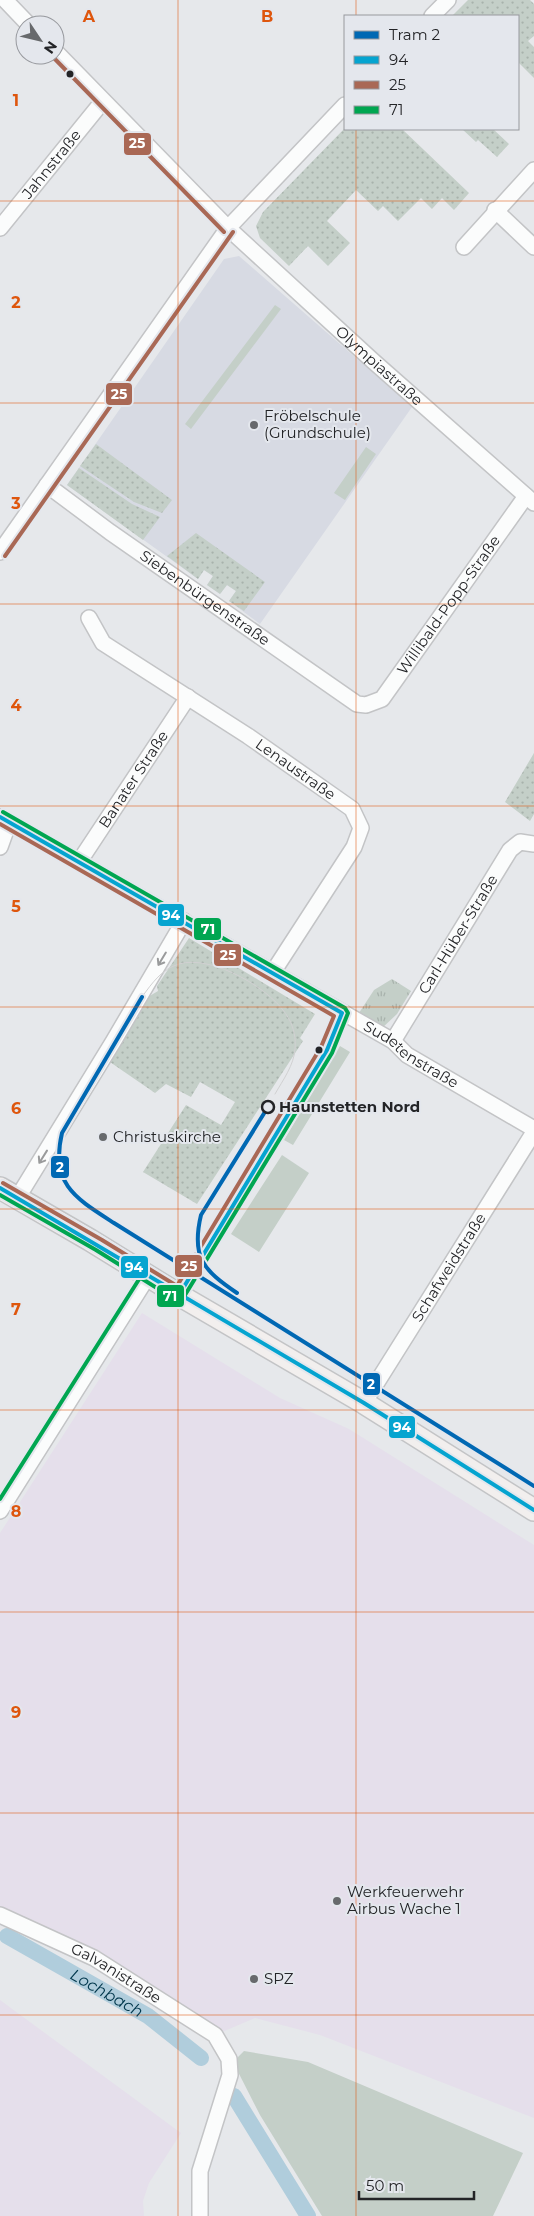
<svg xmlns="http://www.w3.org/2000/svg" width="534" height="2216" font-family="Montserrat,sans-serif">
<style>
.built{fill:#d7dae3}
.industrial{fill:#e5dfeb}
.grass{fill:url(#grass-dots)}
.park{fill:url(#park-tufts)}
.garden{fill:#c4cfc8}
.lines{fill:none;stroke-linecap:round;stroke-linejoin:round}
.canal{stroke:#b0cddc;stroke-width:16}
.minor-casing{stroke:#c3c4c6;stroke-width:18}
.secondary-casing{stroke:#c3c4c6;stroke-width:24}
.minor{stroke:#fbfcfc;stroke-width:15}
.secondary{stroke:#f2efee;stroke-width:21}
.tram{stroke:#d1d1d2;stroke-width:1}
.bus-1-casing{stroke:#e4e7ed;stroke-width:8}
.bus-2-casing{stroke:#e4e7ed;stroke-width:8}
.bus-3-casing{stroke:#e4e7ed;stroke-width:8}
.bus-1{stroke:#05a4d0;stroke-width:4}
.bus-2{stroke:#a96855;stroke-width:4}
.bus-3{stroke:#00a651;stroke-width:4}
.tram-1-casing{stroke:#e4e7ed;stroke-width:8}
.tram-1{stroke:#0068b3;stroke-width:4}
.oneway{stroke:#9a9b9c}
.grid{fill:none;stroke:#de560d;stroke-width:1;stroke-opacity:0.55}
.bus-dot{fill:#232427;stroke:#e4e7ed;stroke-width:2}
.poi-dot{fill:#67696c;stroke:#e4e7ed;stroke-width:2}
.stop-dot{fill:#e4e7ed;stroke:#232427;stroke-width:2.5}
.labels{text-anchor:middle;stroke-width:4;stroke-linejoin:round;paint-order:stroke}
.street-label{font-size:15px;fill:#232427;stroke:#e4e7ed}
.poi-label{font-size:15px;fill:#232427;stroke:#e4e7ed;text-anchor:start}
.stop-label{font-size:15px;font-weight:bold;fill:#232427;stroke:#e4e7ed;text-anchor:start}
.water-label{font-size:16px;font-style:italic;fill:#00374c;stroke:#e4e7ed}
.grid-label{font-size:16px;text-anchor:middle;font-weight:bold;fill:#de560d;stroke:#e4e7ed;stroke-width:4;stroke-linejoin:round;paint-order:stroke}
.line-badge{stroke:#e4e7ed;stroke-width:2}
.badge-label{font-size:14px;text-anchor:middle;font-weight:bold;fill:#fff}
</style>
<defs>
<pattern id="grass-dots" width="8" height="8" patternUnits="userSpaceOnUse" patternTransform="scale(1.25)"><rect width="8" height="8" fill="#c4cfc8"/><path d="M2 2h.1M6 6h.1" fill="none" stroke="#a8b2ac" stroke-width="1.8" stroke-linecap="round"/></pattern>
<pattern id="park-tufts" width="24" height="20" patternUnits="userSpaceOnUse" patternTransform="scale(1.25)"><rect width="24" height="20" fill="#c4cfc8"/><path d="M3 7l-1-3M5 7V3M7 7l1-3M15 17l-1-3M17 17v-4M19 17l1-3" fill="none" stroke="#a8b2ac"/></pattern>
</defs>
<rect width="100%" height="100%" fill="#e6e8eb"/>
<!-- built -->
<path class="built" d="M239 256 412 407 260 624 229 601 236 591 227 585 220 594 207 585 213 576 204 570 198 579 67 485 224 259Z"/>
<!-- industrial -->
<path class="industrial" d="M142 1313 280 1398 349 1429 534 1545V2118L320 2035 255 2018 215 2035 94 1958 0 1915V1533Z
M0 2000 181 2133 149 2183 143 2201 144 2216H0Z"/>
<!-- grass -->
<path class="grass" d="M468 0H530L534 4V36L528 41 534 47V78L518 62V16H452Z
M345 128 402 129 469 193 454 210 442 198 432 209 421 198 398 221 383 206 378 211 356 190 327 221 350 243 328 266 308 246 289 266 260 238 256 226 263 212Z
M462 129H493L509 144 497 157 478 140 476 142Z
M96 444 172 500 162 513 134 502 80 466Z
M79 468 132 504 160 517 143 540 67 485Z
M196 533 265 582 244 611 229 601 236 591 227 585 220 594 207 585 213 576 204 570 198 579 167 556Z
M534 753V814L530 821 505 802Z
M189 938 315 1014 300 1038 303 1041 197 1204 143 1172 186 1105 221 1125 235 1102 200 1082 191 1097 166 1084 155 1093 107 1060 148 997 158 991 157 986Z"/>
<!-- park -->
<path class="park" d="M392 979 411 991 397 1014 380 1030 357 1016 374 990Z"/>
<!-- garden -->
<path class="garden" d="M275 305 281 309 191 429 185 424Z
M366 447 376 454 345 500 334 493Z
M340 1046 350 1052 293 1145 284 1140Z
M282 1155 309 1173 259 1252 231 1234Z
M244 2051 308 2062 523 2153 493 2216H322L260 2115 233 2062Z"/>
<g class="lines">
<!-- canal -->
<g class="canal">
<path id="s1" d="M7 1936 148 2016 201 2058"/>
<path d="M234 2096 308 2216"/>
</g>
<!-- minor casing -->
<g class="minor-casing">
<g id="minor">
<path d="M5 0 29 25"/>
<path d="M432 16 448 0"/>
<path id="s2" d="M55 51 228 228 373 361 534 503"/>
<path d="M495 210 534 247"/>
<path id="s3" d="M0 228 103 101"/>
<path d="M464 247 534 170"/>
<path id="s4" d="M47 485 110 532 357 704 366 705 382 699 526 496"/>
<path d="M0 552 228 228 345 105"/>
<path id="s5" d="M89 618 103 643 248 736 352 809 361 828 354 847 273 972"/>
<path id="s6" d="M0 817 393 1041 407 1055 534 1129"/>
<path d="M0 847 9 822"/>
<path id="s7" d="M79 862 188 697"/>
<path id="s8" d="M393 1041 510 850 520 842 534 844"/>
<path d="M18 1197 113 1042 184 921"/>
<path id="s9" d="M364 1403 534 1132"/>
<path d="M0 1511 148 1276"/>
<path id="s10" d="M0 1915 94 1958 215 2035 229 2059 230 2075 200 2171V2216"/>
</g>
</g>
<!-- secondary casing -->
<g class="secondary-casing">
<path id="secondary" d="M0 1188 90 1240 179 1295 364 1403 534 1510"/>
</g>
<!-- minor -->
<use href="#minor" class="minor"/>
<!-- secondary -->
<use href="#secondary" class="secondary"/>
<!-- tram -->
<path class="tram" d="M142 997C152 983 162 969 179 964 212 954 274 990 289 1019 294 1028 296 1039 295 1049 294 1065 283 1080 275 1094"/>
<!-- bus-1 casing -->
<g class="bus-1-casing">
<path id="bus-1" d="M0 817 342 1013
M0 1188 364 1403 534 1510
M179 1295 327 1050 342 1013"/>
</g>
<!-- bus-2 casing -->
<g class="bus-2-casing">
<path id="bus-2" d="M51 55 224 232
M5 556 233 232
M0 824 334 1016 321 1047 177 1286 102 1240 3 1183"/>
</g>
<!-- bus-3 casing -->
<g class="bus-3-casing">
<path id="bus-3" d="M0 1195 96 1250 176 1300H182L332 1053 348 1013 345 1008 3 812
M0 1499 143 1273"/>
</g>
<!-- bus-1 -->
<use href="#bus-1" class="bus-1"/>
<!-- bus-2 -->
<use href="#bus-2" class="bus-2"/>
<!-- bus-3 -->
<use href="#bus-3" class="bus-3"/>
<!-- tram-1 casing -->
<g class="tram-1-casing">
<path id="tram-1" d="M142 997 62 1133C50 1184 75 1198 114 1223L534 1486
M237 1293C203 1270 191 1257 201 1215L268 1107"/>
</g>
<!-- tram-1 -->
<use href="#tram-1" class="tram-1"/>
</g>
<!-- one-way arrows -->
<defs><path id="oneway-shaft" d="M-6 0H5M1.5-3L5.5 0L1.5 3" fill="none" stroke-width="1.6" stroke-linecap="round" stroke-linejoin="round" transform="scale(1.25)"/></defs>
<g class="oneway">
<use href="#oneway-shaft" transform="translate(162 959) rotate(121)"/>
<use href="#oneway-shaft" transform="translate(43 1157) rotate(122)"/>
</g>
<!-- grid -->
<path class="grid" d="M178 0V2216M356 0V16M356 129V2216M0 201H534M0 403H534M0 604H534M0 806H534M0 1007H534M0 1209H534M0 1410H534M0 1612H534M0 1813H534M0 2015H534"/>
<!-- markers -->
<g class="bus-dot">
<circle cx="70" cy="74" r="4.5"/>
<circle cx="319" cy="1050" r="4.5"/>
</g>
<g class="poi-dot">
<circle cx="254" cy="425" r="5"/>
<circle cx="103" cy="1137" r="5"/>
<circle cx="337" cy="1901" r="5"/>
<circle cx="254" cy="1979" r="5"/>
</g>
<circle class="stop-dot" cx="268" cy="1107" r="6"/>
<g class="labels">
<!-- street labels -->
<g class="street-label">
<text dy="5" stroke="none"><textPath href="#s3" startOffset="82">Jahnstraße</textPath></text>
<text dy="5" stroke="none"><textPath href="#s2" startOffset="452">Olympiastraße</textPath></text>
<text dy="5" stroke="none"><textPath href="#s4" startOffset="194">Siebenbürgenstraße</textPath></text>
<text dy="5" stroke="none"><textPath href="#s4" startOffset="521">Willibald-Popp-Straße</textPath></text>
<text dy="5" stroke="none"><textPath href="#s5" startOffset="259">Lenaustraße</textPath></text>
<text dy="5" stroke="none"><textPath href="#s7" startOffset="99">Banater Straße</textPath></text>
<text dy="5" stroke="none"><textPath href="#s8" startOffset="125">Carl-Hüber-Straße</textPath></text>
<text dy="5" stroke="none"><textPath href="#s6" startOffset="475">Sudetenstraße</textPath></text>
<text dy="5" stroke="none"><textPath href="#s9" startOffset="160">Schafweidstraße</textPath></text>
<text dy="5" stroke="none"><textPath href="#s10" startOffset="130">Galvanistraße</textPath></text>
</g>
<!-- poi labels -->
<g class="poi-label">
<text x="264" y="421">Fröbelschule<tspan x="264" dy="17">(Grundschule)</tspan></text>
<text x="113" y="1142">Christuskirche</text>
<text x="347" y="1897">Werkfeuerwehr<tspan x="347" dy="17">Airbus Wache 1</tspan></text>
<text x="264" y="1984">SPZ</text>
</g>
<!-- stop labels -->
<g class="stop-label">
<text x="279" y="1112">Haunstetten Nord</text>
</g>
<!-- water labels -->
<g class="water-label">
<text dy="6" stroke="none"><textPath href="#s1" startOffset="115">Lochbach</textPath></text>
</g>
</g>
<g class="grid-label">
<text x="89" y="22">A</text>
<text x="267" y="22">B</text>
<text x="16" y="106">1</text>
<text x="16" y="308">2</text>
<text x="16" y="509">3</text>
<text x="16" y="711">4</text>
<text x="16" y="912">5</text>
<text x="16" y="1114">6</text>
<text x="16" y="1315">7</text>
<text x="16" y="1517">8</text>
<text x="16" y="1718">9</text>
</g>
<g class="line-badge">
<rect x="123" y="132" width="29" height="24" rx="5" fill="#a96855"/>
<rect x="105" y="382" width="28" height="24" rx="5" fill="#a96855"/>
<rect x="157" y="903" width="28" height="24" rx="5" fill="#05a4d0"/>
<rect x="193" y="917" width="29" height="24" rx="5" fill="#00a651"/>
<rect x="213" y="943" width="29" height="24" rx="5" fill="#a96855"/>
<rect x="50" y="1155" width="20" height="24" rx="5" fill="#0068b3"/>
<rect x="174" y="1254" width="29" height="24" rx="5" fill="#a96855"/>
<rect x="120" y="1255" width="29" height="24" rx="5" fill="#05a4d0"/>
<rect x="156" y="1284" width="29" height="24" rx="5" fill="#00a651"/>
<rect x="362" y="1372" width="19" height="24" rx="5" fill="#0068b3"/>
<rect x="388" y="1415" width="28" height="24" rx="5" fill="#05a4d0"/>
</g>
<g class="badge-label">
<text x="137" y="148">25</text>
<text x="119" y="399">25</text>
<text x="171" y="920">94</text>
<text x="208" y="934">71</text>
<text x="228" y="960">25</text>
<text x="60" y="1172">2</text>
<text x="189" y="1271">25</text>
<text x="134" y="1272">94</text>
<text x="170" y="1301">71</text>
<text x="371" y="1389">2</text>
<text x="402" y="1432">94</text>
</g>
<!-- legend -->
<rect x="344" y="15" width="175" height="115" fill="#e4e7ed" stroke="#97999e"/>
<rect x="354" y="31" width="25" height="8" fill="#0068b3" stroke="#97999e"/>
<text x="389" y="40" font-size="15" fill="#232427">Tram 2</text>
<rect x="354" y="56" width="25" height="8" fill="#05a4d0" stroke="#97999e"/>
<text x="389" y="65" font-size="15" fill="#232427">94</text>
<rect x="354" y="81" width="25" height="8" fill="#a96855" stroke="#97999e"/>
<text x="389" y="90" font-size="15" fill="#232427">25</text>
<rect x="354" y="106" width="25" height="8" fill="#00a651" stroke="#97999e"/>
<text x="389" y="115" font-size="15" fill="#232427">71</text>
<!-- north arrow -->
<g transform="translate(40 40) rotate(125)"><circle r="24" fill="#e4e7ed" stroke="#97999e"/>
<path d="M0-4L9 19L0 12L-9 19Z" fill="#67696c"/>
<text y="-8" font-size="14" font-weight="bold" text-anchor="middle" fill="#232427">N</text>
</g>
<!-- scale -->
<path d="M359 2191v8h115v-8" fill="none" stroke="#232427" stroke-width="2.5"/>
<text x="366" y="2191" font-size="15" fill="#232427" stroke="#e4e7ed" stroke-width="4" paint-order="stroke">50 m</text>
</svg>
